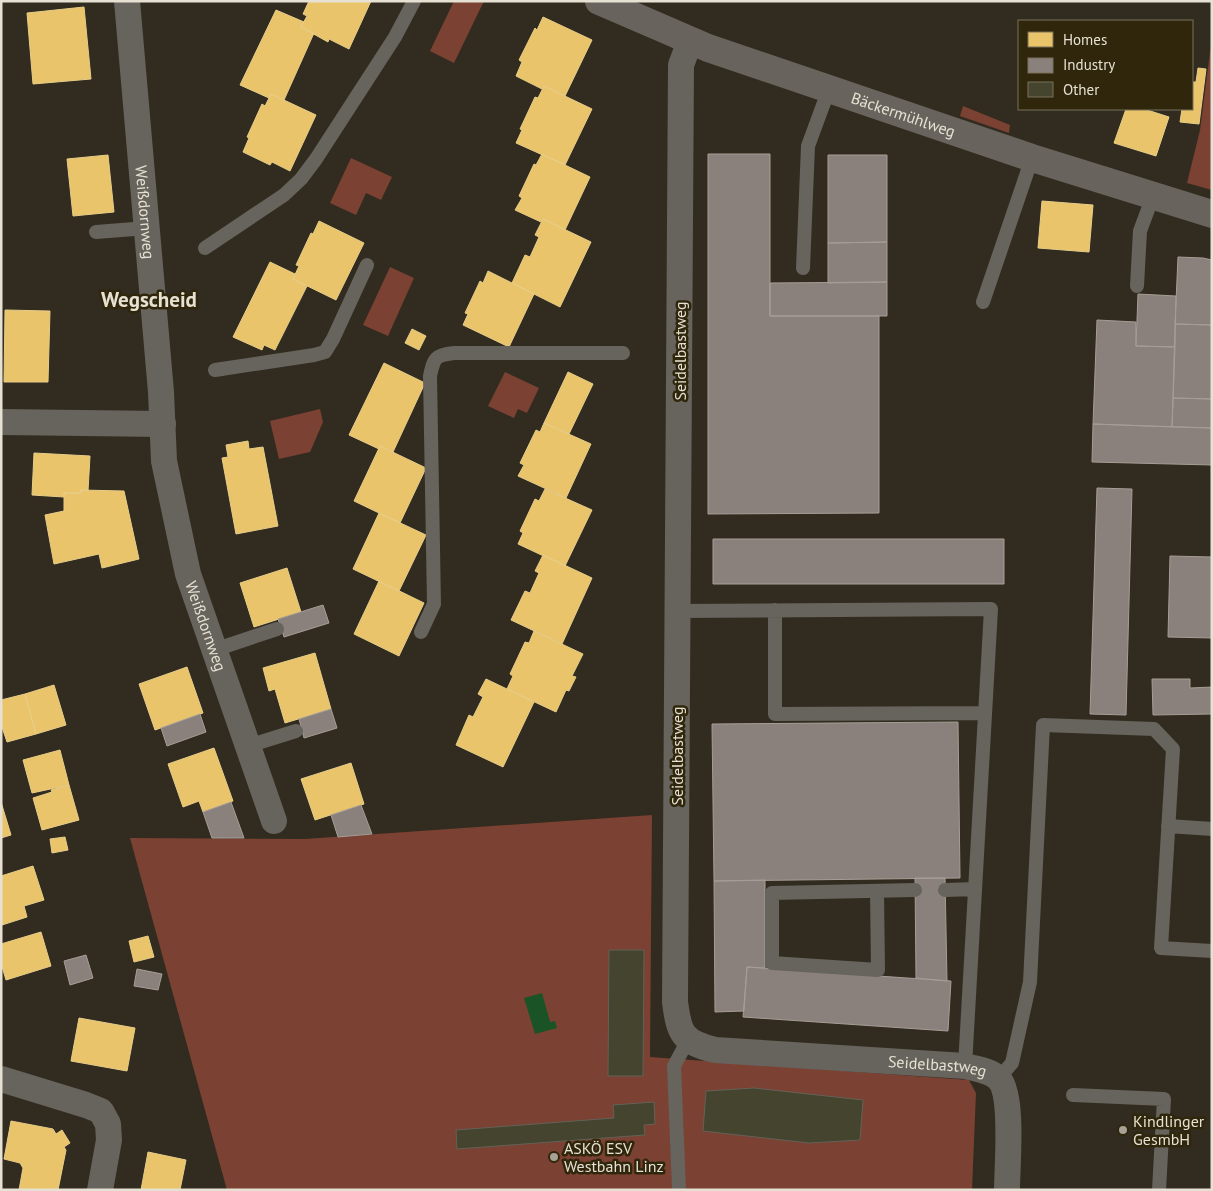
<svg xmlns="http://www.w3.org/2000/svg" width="1213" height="1191" font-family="'PT Sans',sans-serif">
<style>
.green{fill:#7b4132}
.water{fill:#1a5326}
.homes{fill:#e9c46a;stroke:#e8cd89}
.industry{fill:#8a817c;stroke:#a69e96}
.building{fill:#45442f;stroke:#636257}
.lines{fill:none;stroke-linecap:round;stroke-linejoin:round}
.lane{stroke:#67635d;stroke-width:14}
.street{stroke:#67635d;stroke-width:26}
.secondary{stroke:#68645d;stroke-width:28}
.poi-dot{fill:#a7a293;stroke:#2f260c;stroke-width:2}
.labels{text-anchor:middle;stroke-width:5;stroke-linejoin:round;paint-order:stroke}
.street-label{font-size:16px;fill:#e6e1d2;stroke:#2f260c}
.poi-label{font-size:16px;fill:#e6e1d2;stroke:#2f260c;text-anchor:start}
.district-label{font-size:21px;font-weight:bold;fill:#e6e1d2;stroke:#2f260c}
</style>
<rect width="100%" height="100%" fill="#312c1f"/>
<!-- green -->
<path class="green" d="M454 1H484L454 63 430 51Z
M1212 37V190L1187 183 1200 130Z
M963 106 1010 125 1009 133 960 116Z
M351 158 392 177 381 200 366 193 356 215 330 203Z
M390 267 414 278 388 336 363 325Z
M505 372 539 388 527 413 518 409 514 418 488 406Z
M320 409 323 422 310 452 279 459 270 421Z
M652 815 650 1057 969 1080 976 1093 972 1190H227L130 838 305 839Z"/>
<!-- water -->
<path class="water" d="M542 993 550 1022 555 1021 557 1028 535 1034 524 998Z"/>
<!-- homes -->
<path class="homes" d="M309 1H371L349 49 329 39 328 42 301 27 307 16 303 14Z
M84 7 91 79 33 84 27 13Z
M276 10 304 22 301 27 314 33 284 100 271 94 269 98 240 85Z
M543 17 592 40 565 96 544 86 542 89 516 76 522 62 519 60 535 28 537 30Z
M1198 68 1206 69 1199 124 1180 122 1182 109H1192V82H1196Z
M544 86 592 109 565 165 516 143 522 130 520 129 535 97 538 98Z
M271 94 316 115 290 171 272 162 270 165 243 152 249 138 247 137 262 104 265 106Z
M1126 109H1144L1169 117 1156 156 1114 143Z
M542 154 590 177 565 230 543 219 541 222 515 210 522 198 519 196 534 164 536 165Z
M108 155 114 212 73 216 67 159Z
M1042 201 1093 205 1089 252 1038 248Z
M543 219 591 242 560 307 512 283 525 255 530 257 539 237 535 235Z
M319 221 364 243 336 300 293 279 299 266 296 265 311 233 313 234Z
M270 262 295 274 293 279 307 286 275 350 264 345 262 350 233 337Z
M488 271 534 294 509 347 463 325 468 314 465 313 480 281 483 283Z
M5 310 50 311 48 382H4Z
M412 329 426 336 419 350 405 343Z
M384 363 425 383 393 452 380 446 379 449 349 435Z
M568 372 593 384 569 434 544 423Z
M544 423 591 444 566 498 518 476 524 465 520 463 536 430 540 432Z
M248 441 249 449 263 447 278 526 236 534 222 458 228 457 226 445Z
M380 446 426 468 400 523 354 501Z
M34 453 90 456 88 491 81 490V493H64V497L32 495Z
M545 489 592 510 565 566 518 544 523 533 520 531 535 499 539 501Z
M81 490 124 491 139 559 102 568 99 554 54 564 45 515 64 511V493H81Z
M379 513 426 535 399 591 353 569Z
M543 555 592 578 562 644 511 620 525 591 530 593 539 573 535 571Z
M287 568 301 612 254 627 240 583Z
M379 581 424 603 399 656 354 634Z
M534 631 583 654 572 676 576 677 569 691 566 690 556 712 507 689 513 676 510 674 525 642 529 643Z
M315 653 331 709 285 723 275 689 269 691 263 668Z
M187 667 203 713 155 730 139 684Z
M486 679 534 702 503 767 456 745 469 715 473 717 483 697 478 694Z
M54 685 66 725 36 734 25 694Z
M25 694 36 734 7 742 1 724V700Z
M214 748 233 801 203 812 199 801 183 807 168 764Z
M60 750 69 785 32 793 23 760Z
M351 763 364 804 315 820 301 779Z
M69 785 79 820 42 830 33 798 52 792 51 790Z
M1 802 11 835 1 838Z
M65 837 68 850 52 853 50 839Z
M33 866 44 900 24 906 27 917 2 925 1 876Z
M41 932 51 966 6 980 1 963V944Z
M148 936 154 957 134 962 129 941Z
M79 1018 135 1028 127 1071 71 1061Z
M11 1121 53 1129 56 1134 62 1130 70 1143 64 1147 66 1150 58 1190H19L23 1168 20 1163 4 1159Z
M148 1152 186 1160 180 1190H141Z"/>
<!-- industry -->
<path class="industry" d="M708 154H770V316H879V513L708 514Z
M828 155H887V242L828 243Z
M887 242V282L828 283V243Z
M1178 257 1203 258 1212 260V325L1175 324Z
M887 282V316H770V283Z
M1138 294 1176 296 1175 347 1136 346Z
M1097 320 1136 322V346L1175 347 1172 427 1093 424Z
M1175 324 1212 325V399L1173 398Z
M1173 398 1212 399V428L1172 427Z
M1093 424 1212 428V465L1092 462Z
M1097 488 1132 489 1126 715 1090 714Z
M713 539H1004V584H713Z
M1170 556 1212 557V638L1168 637Z
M323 605 329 623 284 637 278 619Z
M1152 679H1190V688L1212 687V714L1153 715Z
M331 709 337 728 304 738 299 719Z
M200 714 206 732 167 746 161 728Z
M958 722 960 878 714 881 712 724Z
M231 802 244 838H212L203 812Z
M361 805 372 834 338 837 331 815Z
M915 878H945L947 981 916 978Z
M765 880V968L747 967 744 1011 715 1012 714 881Z
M86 955 93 978 70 985 64 961Z
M747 967 951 981 948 1031 743 1017Z
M137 969 162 974 158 990 134 986Z"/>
<!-- building -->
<path class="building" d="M609 950H644L643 1076H608Z
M754 1088 863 1100 860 1140 809 1143 703 1131 706 1091Z
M654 1102 655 1124 644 1125 645 1135 457 1149 456 1130 614 1118 613 1105Z"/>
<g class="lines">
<!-- lane -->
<path class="lane" d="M96 232 147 228
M205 248 284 195 301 179 316 159 395 37 414 1
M803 268 808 146 829 89
M1137 286 1140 231 1153 196
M983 302 1032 158
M215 370 314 355 325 352 333 339 367 265
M775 610V714L985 713
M678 611 991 609 965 1066
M421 632 434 604 430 376C434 358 435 355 454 353H623
M214 650 277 629
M248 746 296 731
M1168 826 1212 829
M945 890 975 889
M877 891 878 970 772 963V893L915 890
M999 1078 1012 1063 1030 982 1043 725 1154 729 1173 749 1161 948 1212 951
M1073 1095 1164 1099 1159 1190
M679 1190 674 1066 688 1040"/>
<!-- street -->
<g class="street">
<path id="s1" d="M127 1 161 392 164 461 188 574 274 821"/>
<path id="s2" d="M690 41 681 65 675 1002C679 1033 682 1042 715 1050L965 1066C976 1069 989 1070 998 1078 1014 1093 1007 1166 1007 1190"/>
<path d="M1 422 163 424"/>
<path d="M1 1079 86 1105 101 1111 108 1124 109 1140 100 1190"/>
</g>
<!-- secondary -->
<path class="secondary" id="s3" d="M599 1 708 48 1032 158 1212 214"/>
</g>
<!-- markers -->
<g class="poi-dot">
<circle cx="1123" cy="1130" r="5"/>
<circle cx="554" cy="1157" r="5"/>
</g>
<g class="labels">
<!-- street labels -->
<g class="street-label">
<text dy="6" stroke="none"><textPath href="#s3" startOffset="325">Bäckermühlweg</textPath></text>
<text dy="6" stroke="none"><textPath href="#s1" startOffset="212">Weißdornweg</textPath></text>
<text transform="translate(680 351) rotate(-90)" y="6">Seidelbastweg</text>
<text dy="6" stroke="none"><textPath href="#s1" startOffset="632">Weißdornweg</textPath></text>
<text transform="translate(677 756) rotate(-90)" y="6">Seidelbastweg</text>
<text dy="6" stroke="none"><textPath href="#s2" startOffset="1255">Seidelbastweg</textPath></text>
</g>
<!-- poi labels -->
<g class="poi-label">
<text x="1133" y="1127">Kindlinger<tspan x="1133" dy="18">GesmbH</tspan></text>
<text x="564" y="1154">ASKÖ ESV<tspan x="564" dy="18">Westbahn Linz</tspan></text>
</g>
<!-- district labels -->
<g class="district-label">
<text x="149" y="307">Wegscheid</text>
</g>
</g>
<!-- border -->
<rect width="1213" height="1191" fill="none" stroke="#e6e1d2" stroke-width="5"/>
<!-- legend -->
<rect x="1018" y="20" width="175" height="90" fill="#2f260c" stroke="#78715b"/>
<rect x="1028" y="32" width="25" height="15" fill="#e9c46a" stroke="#78715b"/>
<text x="1063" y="45" font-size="15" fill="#e6e1d2">Homes</text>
<rect x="1028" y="58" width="25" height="15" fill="#8a817c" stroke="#78715b"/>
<text x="1063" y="70" font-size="15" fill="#e6e1d2">Industry</text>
<rect x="1028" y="82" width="25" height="15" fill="#45442f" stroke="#78715b"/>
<text x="1063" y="95" font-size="15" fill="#e6e1d2">Other</text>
</svg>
